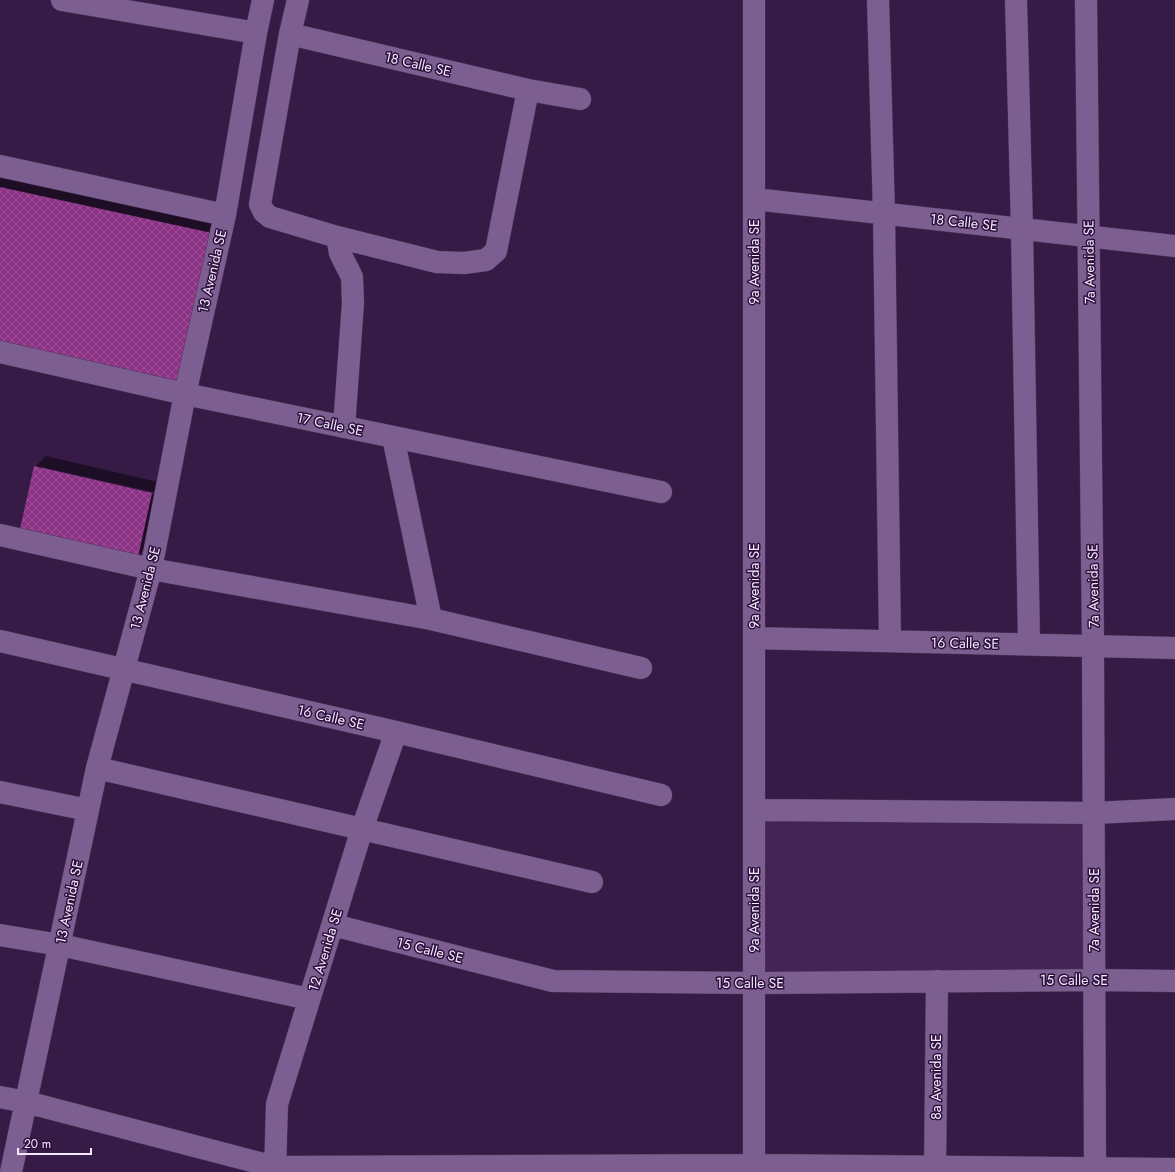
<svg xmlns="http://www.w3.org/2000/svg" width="1175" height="1172" font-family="Jost,sans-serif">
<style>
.built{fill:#432455}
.shadow{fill:#0007;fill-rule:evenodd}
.building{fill:url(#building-cross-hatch)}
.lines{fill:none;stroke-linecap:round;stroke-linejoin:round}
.minor-casing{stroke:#4d355a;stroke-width:23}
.minor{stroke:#7c5f90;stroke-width:22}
.labels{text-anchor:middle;stroke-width:3;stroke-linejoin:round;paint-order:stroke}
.street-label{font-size:14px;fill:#f5e8ff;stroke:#2c113c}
</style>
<defs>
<pattern id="building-cross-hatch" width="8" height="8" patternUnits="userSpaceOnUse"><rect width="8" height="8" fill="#8d3386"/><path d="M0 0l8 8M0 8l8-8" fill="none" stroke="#9e5198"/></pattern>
</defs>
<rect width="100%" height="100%" fill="#371b47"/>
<!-- built -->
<path class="built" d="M765 822 1085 823 1084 971 763 975Z"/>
<!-- shadow -->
<path class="shadow" d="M0 170 225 219 178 381 0 342Z
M46 456 162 483 148 545 137 556 35 467ZM41 467 157 493V495L41 469Z"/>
<!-- building -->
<path class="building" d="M0 187 212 233 178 383 0 343Z
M34 466 152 493 138 557 20 529Z"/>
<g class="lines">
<!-- minor casing -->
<g class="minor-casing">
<path id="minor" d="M62 0 256 33
M298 0 290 34 528 90 580 99
M754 0V1172
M878 0 884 214 890 641
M1016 0 1022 229 1029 644
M1086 0 1093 646 1095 1172
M290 34 260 204 264 212 270 217 337 237 437 262 464 263 486 260 496 251 528 90
M0 166 225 215
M754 199 1175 246
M337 237 340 253 352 277 353 303 344 427
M0 352 185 394 661 492
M393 437 431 619
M0 535 151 569 431 619 641 668
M754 638 1175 648
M0 641 396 732 661 795
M97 768 592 882
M0 792 88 810
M754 810 1094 813 1175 809
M333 925 553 981 754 983 1095 980 1175 981
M0 935 60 945 309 999
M0 1097 26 1102 275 1167 755 1165 1175 1169
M11 1172 97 768 151 569 185 394 225 215 256 33 263 0
M275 1172 277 1104 362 829 396 732
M935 1172 937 981"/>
</g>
<!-- minor -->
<use href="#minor" class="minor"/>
</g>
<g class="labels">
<!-- street labels -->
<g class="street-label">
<text transform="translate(418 64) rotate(13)" y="5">18 Calle SE</text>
<text transform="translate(964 222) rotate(6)" y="5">18 Calle SE</text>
<text transform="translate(754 262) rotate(-90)" y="5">9a Avenida SE</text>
<text transform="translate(1089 262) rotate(-91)" y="5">7a Avenida SE</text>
<text transform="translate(212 271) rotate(-77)" y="5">13 Avenida SE</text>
<text transform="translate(330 424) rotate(12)" y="5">17 Calle SE</text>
<text transform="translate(754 586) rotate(-90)" y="5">9a Avenida SE</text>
<text transform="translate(1093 586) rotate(-91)" y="5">7a Avenida SE</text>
<text transform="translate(145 588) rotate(-76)" y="5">13 Avenida SE</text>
<text transform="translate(965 643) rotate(1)" y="5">16 Calle SE</text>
<text transform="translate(331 717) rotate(13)" y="5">16 Calle SE</text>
<text transform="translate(69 902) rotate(-78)" y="5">13 Avenida SE</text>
<text transform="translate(754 910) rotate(-90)" y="5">9a Avenida SE</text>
<text transform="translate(1094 910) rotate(-90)" y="5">7a Avenida SE</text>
<text transform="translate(325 950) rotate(-73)" y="5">12 Avenida SE</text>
<text transform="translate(430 950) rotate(14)" y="5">15 Calle SE</text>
<text x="1074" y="985">15 Calle SE</text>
<text x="750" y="988">15 Calle SE</text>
<text transform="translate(936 1077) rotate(-90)" y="5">8a Avenida SE</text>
</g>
</g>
<!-- scale -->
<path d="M18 1148v6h73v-6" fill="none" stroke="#f5e8ff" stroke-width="2"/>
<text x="24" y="1148" font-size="12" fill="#f5e8ff" stroke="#2c113c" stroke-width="3" paint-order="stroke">20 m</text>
</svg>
